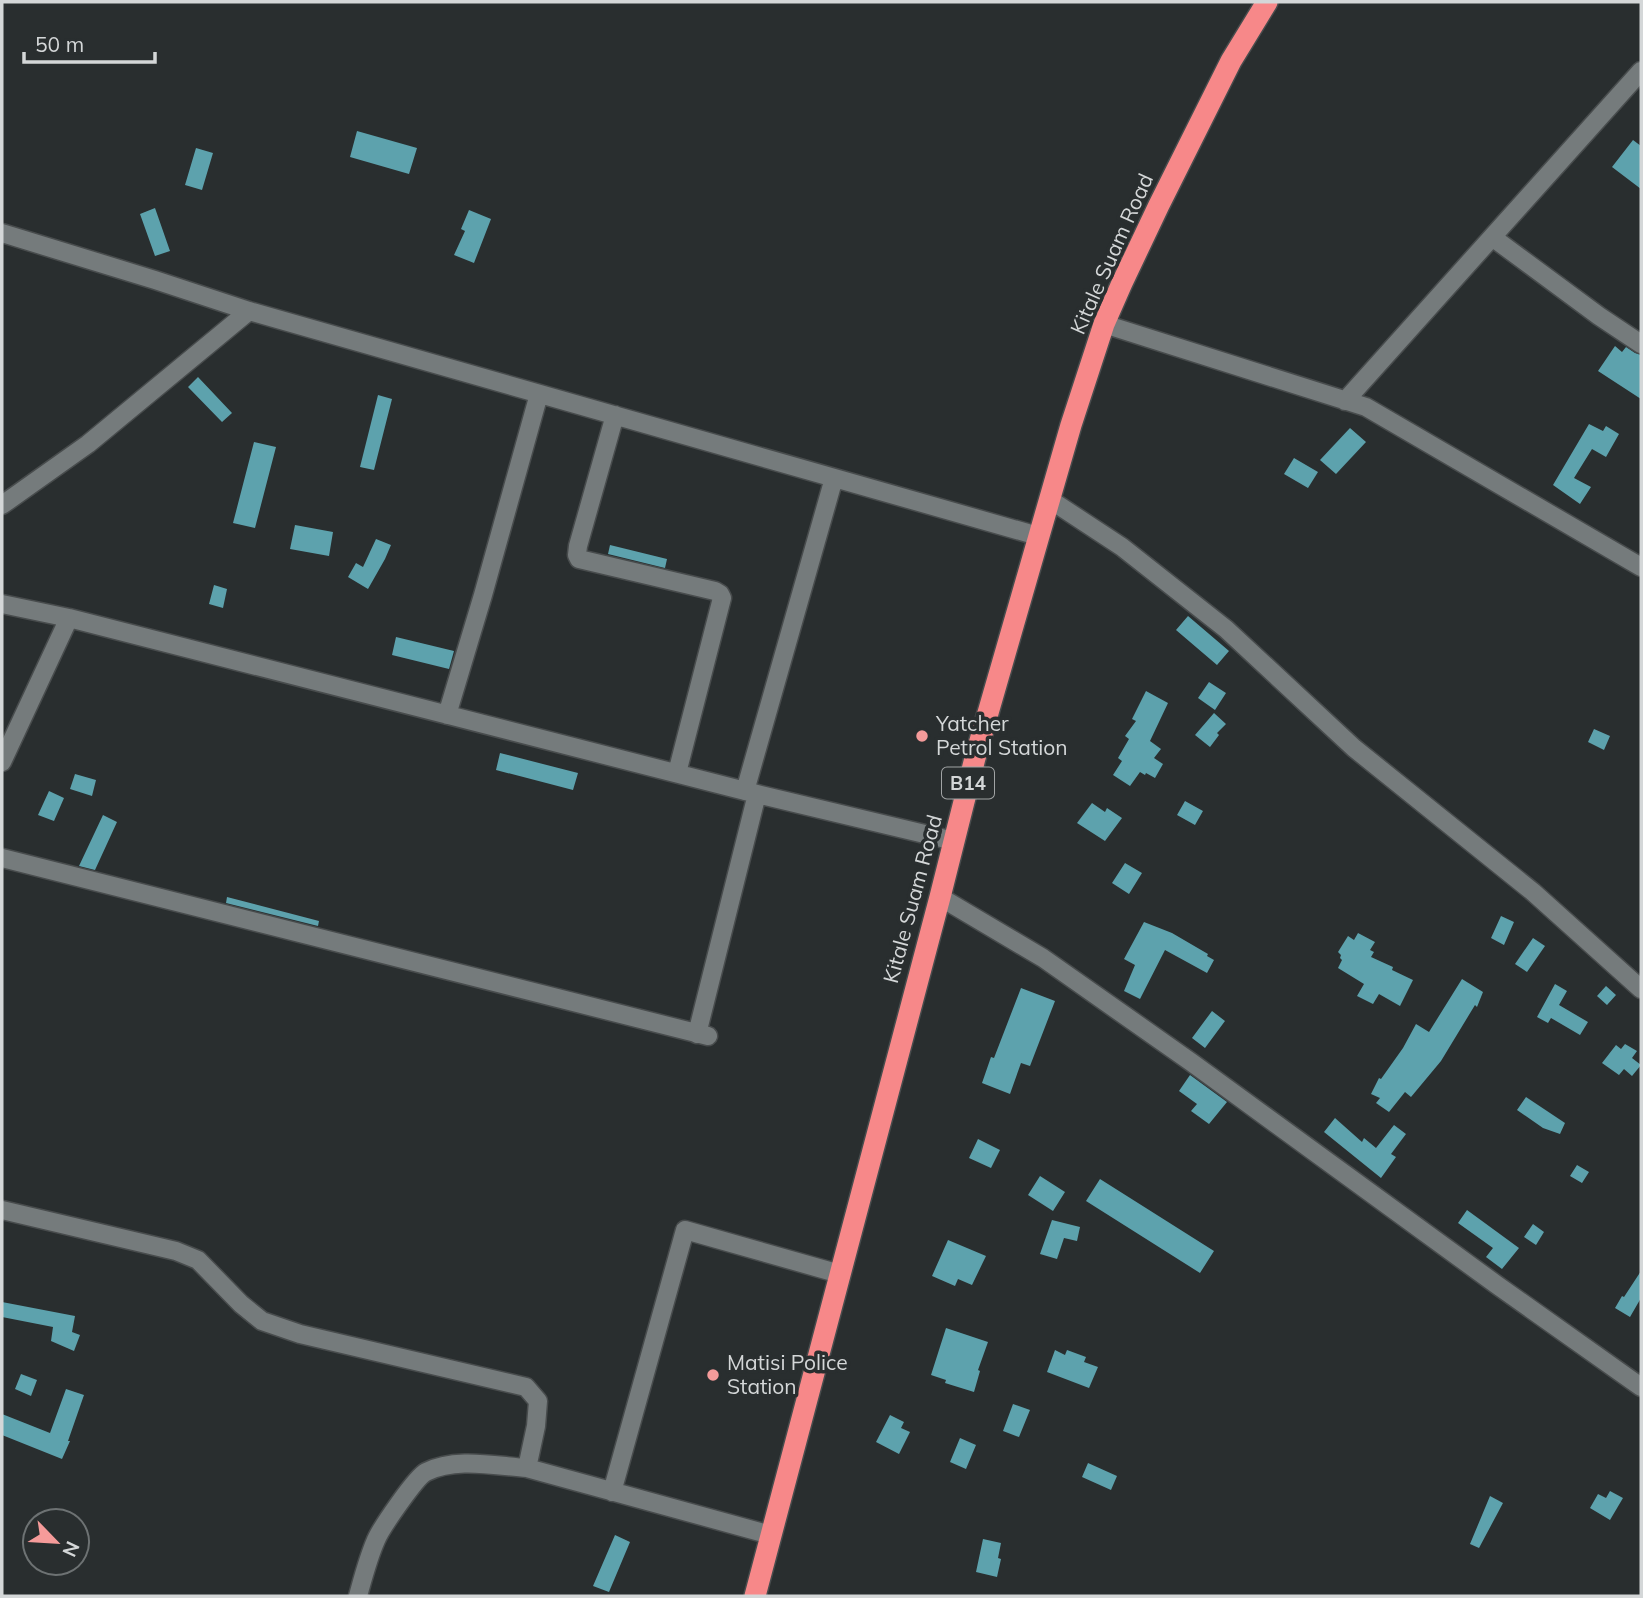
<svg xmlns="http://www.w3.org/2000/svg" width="1643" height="1598" font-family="Mulish,sans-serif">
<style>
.building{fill:#5da2ad}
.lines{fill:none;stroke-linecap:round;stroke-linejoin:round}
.minor-casing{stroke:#484c4d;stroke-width:21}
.highway-casing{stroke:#484c4d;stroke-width:24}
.minor{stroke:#757b7c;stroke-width:18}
.highway{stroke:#f78889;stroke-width:21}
.poi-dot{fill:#f59b9a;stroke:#292e2f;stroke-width:2.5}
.labels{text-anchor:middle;stroke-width:7;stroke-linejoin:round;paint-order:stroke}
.shield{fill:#292e2f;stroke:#a1a4a5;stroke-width:2}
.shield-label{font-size:19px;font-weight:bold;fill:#d4d7d8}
.street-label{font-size:21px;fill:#d4d7d8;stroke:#292e2f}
.poi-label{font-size:21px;fill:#d4d7d8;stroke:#292e2f;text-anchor:start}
</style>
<rect width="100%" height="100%" fill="#292e2f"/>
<!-- building -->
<path class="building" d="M357 131 417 148 409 174 350 157Z
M1633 140 1641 146V189L1612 167Z
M196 148 213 153 202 190 185 185Z
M155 208 170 251 155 256 140 214Z
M469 210 491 219 474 263 454 255 465 231 461 229Z
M1615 346 1622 352 1626 347 1635 353 1641 355V399L1598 371Z
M198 377 232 413 222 422 188 387Z
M378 395 392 399 374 470 360 467Z
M1589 424 1603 431 1606 426 1619 434 1606 457 1592 449 1574 478 1591 487 1580 504 1553 485Z
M1350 428 1366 442 1336 474 1320 460Z
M254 442 276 447 255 528 233 523Z
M1294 458 1318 472 1308 488 1284 474Z
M295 525 333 532 329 556 290 549Z
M376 539 391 545 385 559 368 589 348 577 356 563 363 567Z
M610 545 667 559 665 568 608 554Z
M214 585 227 589 223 608 209 604Z
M1188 616 1229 651 1217 665 1176 630Z
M396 637 454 651 449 669 392 655Z
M1209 682 1226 693 1215 710 1198 698Z
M1146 691 1168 703 1150 741 1161 749 1154 758 1163 764 1155 778 1146 773 1145 775 1140 772 1130 786 1113 775 1122 761 1118 758 1129 739 1125 736 1136 721 1132 719Z
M1214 713 1226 724 1217 733 1219 735 1210 747 1195 735Z
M1594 729 1610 736 1604 750 1588 742Z
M500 753 578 773 573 790 496 770Z
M75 774 96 780 92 796 70 789Z
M49 791 64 798 54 821 38 815Z
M1185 801 1203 811 1195 825 1177 815Z
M1092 803 1105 812 1107 808 1122 818 1105 841 1077 823Z
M103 815 117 822 95 870 79 866Z
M1125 863 1142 873 1129 894 1112 883Z
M227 897 319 921 318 926 226 903Z
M1501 916 1514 922 1504 945 1491 938Z
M1144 922 1172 933 1208 954 1207 956 1214 960 1207 973 1165 950 1140 999 1124 991 1135 965 1124 959Z
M1358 933 1375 942 1370 950 1374 952 1371 957 1393 967 1392 970 1413 980 1400 1006 1379 994 1373 1004 1357 996 1364 984 1338 968 1342 960 1340 958 1341 955 1338 952 1348 936 1354 940Z
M1533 938 1545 946 1527 972 1515 964Z
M1462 979 1483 992 1477 1007 1475 1005 1441 1061 1411 1097 1405 1092 1389 1112 1376 1103 1380 1098 1371 1094 1379 1078 1381 1079 1403 1048 1416 1024 1429 1032Z
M1555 984 1567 991 1559 1005 1588 1022 1580 1035 1551 1018 1548 1023 1537 1017Z
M1606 986 1616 995 1607 1005 1597 996Z
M1021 988 1055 1001 1030 1066 1021 1063 1010 1094 982 1083 991 1057 994 1058Z
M1212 1011 1225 1021 1205 1048 1192 1038Z
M1625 1044 1637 1051 1632 1058 1641 1065 1632 1076 1624 1069 1619 1075 1602 1063 1616 1045 1621 1049Z
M1190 1075 1227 1102 1209 1124 1191 1111 1197 1104 1179 1091Z
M1526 1097 1565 1123 1560 1134 1543 1128 1517 1110Z
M1335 1118 1362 1142 1364 1138 1376 1148 1394 1125 1406 1134 1391 1154 1396 1157 1381 1178 1324 1132Z
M978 1139 1000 1150 991 1168 969 1158Z
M1577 1165 1589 1172 1582 1183 1570 1176Z
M1040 1176 1065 1192 1053 1211 1028 1195Z
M1100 1179 1214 1251 1200 1273 1086 1201Z
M1467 1210 1519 1248 1502 1269 1486 1257 1493 1248 1458 1223Z
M1052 1220 1080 1227 1077 1241 1064 1238 1057 1259 1040 1254Z
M1533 1224 1544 1232 1536 1245 1524 1237Z
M948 1240 986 1256 972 1285 958 1279 955 1286 932 1276Z
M1641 1271V1298L1630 1317 1615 1308 1622 1296 1624 1297Z
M2 1302 75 1316 72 1332 80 1335 74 1351 51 1341 53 1327 2 1317Z
M946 1328 988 1342 978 1370 980 1371 974 1392 945 1383 946 1380 931 1375Z
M1055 1350 1065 1355 1067 1350 1086 1357 1084 1362 1098 1367 1089 1388 1047 1372Z
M21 1374 37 1380 31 1396 15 1389Z
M66 1389 84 1395 68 1441H70L62 1459 2 1435V1414L50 1433Z
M1013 1404 1030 1410 1019 1437 1003 1431Z
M890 1415 904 1422 901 1428 910 1432 899 1454 876 1442Z
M960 1438 976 1445 966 1469 950 1462Z
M1088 1463 1117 1476 1111 1490 1082 1477Z
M1610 1491 1623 1498 1610 1520 1590 1508 1598 1494 1606 1498Z
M1490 1496 1503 1503 1479 1548 1470 1544Z
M615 1535 630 1542 609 1592 593 1586Z
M983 1539 1001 1543 998 1558 1001 1559 997 1577 976 1572Z"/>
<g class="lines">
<!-- minor casing -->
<g class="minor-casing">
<path id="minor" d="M2 233 155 280 249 311 1038 536
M1492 237 1599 316 1641 344
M1104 324 1366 407 1641 567
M1345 401 1641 71
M615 415 578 546 577 555 579 559 715 591 720 594 722 598 677 773
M1049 499 1122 547 1226 629 1354 748 1533 892 1641 989
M2 505 88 444 249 311
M2 604 69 618 757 794 954 841
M447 715 483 595 539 394
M2 762 69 618
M745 791 834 478
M2 858 708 1036
M940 897 1043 958 1191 1062 1497 1285 1641 1387
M697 1034 757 794
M2 1210 176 1251 198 1260 241 1304 262 1321 300 1334 526 1387 538 1401 536 1426 527 1468 771 1535
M612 1492 685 1230 840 1274
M358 1596C363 1578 368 1558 376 1540 381 1528 416 1477 426 1472 456 1457 495 1466 527 1468"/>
</g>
<!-- highway casing -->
<g class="highway-casing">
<path id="highway" d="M755 1596 940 897 975 758 1071 425 1104 324 1122 283 1159 205 1231 61 1267 2"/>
</g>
<!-- minor -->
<use href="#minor" class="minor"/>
<!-- highway -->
<use href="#highway" class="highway"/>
</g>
<!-- markers -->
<g class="poi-dot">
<circle cx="922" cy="736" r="7"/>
<circle cx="713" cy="1375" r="7"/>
</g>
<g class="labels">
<!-- shield labels -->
<rect class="shield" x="942" y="767.5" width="52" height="31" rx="5"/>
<g class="shield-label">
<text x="968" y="790">B14</text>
</g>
<!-- street labels -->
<g class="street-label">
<text transform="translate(1112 254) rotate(-66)" y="7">Kitale Suam Road</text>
<text transform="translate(913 899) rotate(-75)" y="7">Kitale Suam Road</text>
</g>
<!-- poi labels -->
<g class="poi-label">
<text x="936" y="731">Yatcher<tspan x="936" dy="24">Petrol Station</tspan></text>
<text x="727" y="1370">Matisi Police<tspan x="727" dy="24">Station</tspan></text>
</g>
</g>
<!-- border -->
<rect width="1643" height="1598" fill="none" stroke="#d4d7d8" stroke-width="7"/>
<!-- north arrow -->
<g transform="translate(56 1542) rotate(115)"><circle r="33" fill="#292e2f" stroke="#6d7273" stroke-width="2"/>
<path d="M0-5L12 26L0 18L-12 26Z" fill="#f59b9a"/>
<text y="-10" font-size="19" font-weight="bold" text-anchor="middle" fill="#d4d7d8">N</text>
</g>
<!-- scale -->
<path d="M24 52v10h131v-10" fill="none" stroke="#d4d7d8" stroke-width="3.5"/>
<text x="35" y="52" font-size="21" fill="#d4d7d8" stroke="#292e2f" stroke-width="5" paint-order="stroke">50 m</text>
</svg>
